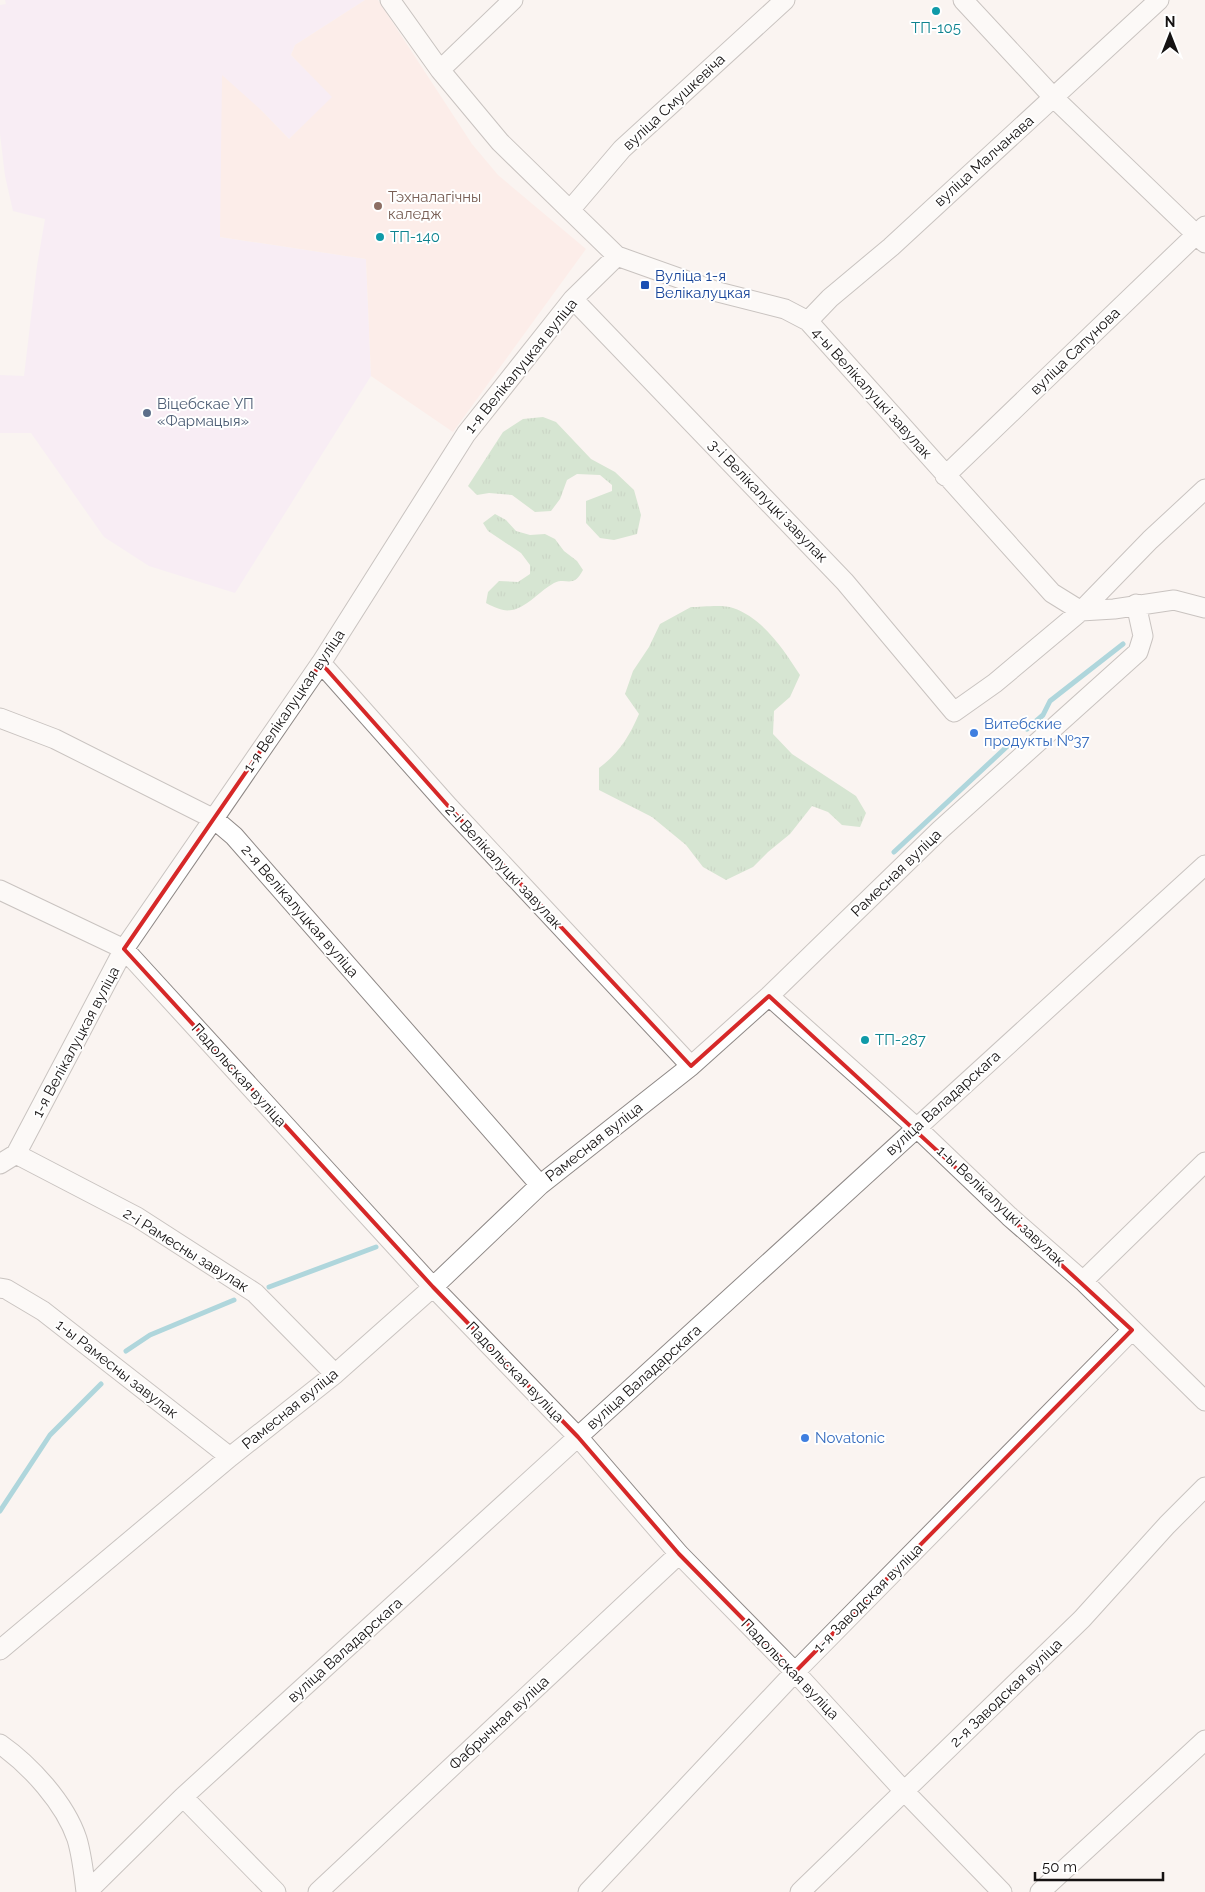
<svg xmlns="http://www.w3.org/2000/svg" width="1205" height="1892" font-family="Raleway,sans-serif">
<style>
.industrial{fill:#f5e5f8}
.education{fill:#ffe4e0}
.grass{fill:url(#grass-tufts)}
.lines{fill:none;stroke-linecap:round;stroke-linejoin:round}
.stream{stroke:#54b2c3;stroke-width:5}
.minor-casing{stroke:#8e8886;stroke-width:21}
.minor{stroke:#fff;stroke-width:19}
.marked{fill:none;stroke:#d62828;stroke-width:4;stroke-linejoin:round}
.culture-dot{fill:#0f9aa8;stroke:#fff;stroke-width:2}
.education-dot{fill:#8d6e63;stroke:#fff;stroke-width:2}
.transit-dot{fill:#1a4fb4;stroke:#fff;stroke-width:2}
.service-dot{fill:#5c6f8a;stroke:#fff;stroke-width:2}
.shop-dot{fill:#3f7fe0;stroke:#fff;stroke-width:2}
.labels{text-anchor:middle;stroke-width:4;stroke-linejoin:round;paint-order:stroke}
.culture-label{font-size:15px;fill:#0d838f;stroke:#fff;text-anchor:start}
.street-label{font-size:15px;fill:#151212;stroke:#fff}
.education-label{font-size:15px;fill:#785e54;stroke:#fff;text-anchor:start}
.transit-label{font-size:15px;fill:#164399;stroke:#fff;text-anchor:start}
.service-label{font-size:15px;fill:#4e5e75;stroke:#fff;text-anchor:start}
.shop-label{font-size:15px;fill:#366cbe;stroke:#fff;text-anchor:start}
</style>
<defs>
<pattern id="grass-tufts" width="24" height="20" patternUnits="userSpaceOnUse" patternTransform="scale(1.25)"><rect width="24" height="20" fill="#acd2ad"/><path d="M3 7l-1-3M5 7V3M7 7l1-3M15 17l-1-3M17 17v-4M19 17l1-3" fill="none" stroke="#93b394"/></pattern>
</defs>
<rect width="100%" height="100%" fill="#faf4f1"/>
<!-- industrial -->
<path class="industrial" d="M5 0H365L295 45 291 55 333 97 289 139 261 110 220 237 366 259 371 376 235 593 149 566 104 537 31 433H0V375L24 376 37 266 45 219 13 211 5 176 0 134V5L6 4Z"/>
<!-- education -->
<path class="education" d="M365 0H378L472 144 498 175 586 249 453 432 371 376 366 259 220 237 222 75 261 110 289 139 332 97 291 55 295 45Z"/>
<!-- grass -->
<path class="grass" d="M543 417 556 422 591 459 615 472 634 490 641 515 637 534 614 540 600 538 586 523V501L612 491V485L600 475 577 474 567 480 560 499 551 511 535 512 512 495 489 493 477 495 468 486 503 432 523 419Z
M495 514 506 520 516 531 530 535 545 534 555 539 564 551 577 561 583 570C573 589 567 577 554 583 541 590 530 604 516 609 505 613 496 608 486 603L488 592 499 581 518 582 530 574V565L521 553 488 531 483 523Z
M691 607C702 607 723 604 733 608 763 618 784 650 800 675L790 697 774 711 773 734 792 754 856 796 866 813 860 827 842 825 828 812 812 806 790 834 768 852 753 867 726 880 703 867 686 845 652 817 599 790V768C619 753 629 737 639 714L625 694 633 671 649 647 660 624Z"/>
<g class="lines">
<!-- stream -->
<path class="stream" d="M1027 729 1043 715 1050 701 1123 644
M894 852 1014 740
M269 1287 376 1247
M126 1351 150 1335 234 1300
M0 1511 50 1435 101 1384"/>
<!-- minor casing -->
<g class="minor-casing">
<path id="minor" d="M390 0 440 70 500 142 617 256 718 292 785 309 808 321 1052 593 1081 611
M963 0 1054 98 1205 243
M440 70 513 0
M570 210 622 149 785 0
M573 299 845 582 954 712 995 683 1081 611 1150 540 1205 489
M808 321 830 298 891 247 1159 0
M945 476 1205 226
M1081 611 1114 609 1174 600 1205 608
M321 663 449 807 691 1066
M0 718 55 739 214 819 234 836 540 1185
M0 890 124 949 433 1287 578 1437 679 1554 795 1672 904 1791 1002 1892
M769 996 917 1128 1009 1216 1083 1281 1205 1401
M16 1154 137 1217 255 1293 335 1374
M0 1164 16 1154 124 949 321 663 466 434 573 299 617 256
M1083 1281 1205 1162
M0 1288 6 1289 43 1311 230 1457
M0 1650 230 1457 335 1374 433 1287 540 1185 691 1066 769 996 940 830 1138 652 1143 636 1136 604
M0 1744C30 1765 65 1803 77 1839 82 1856 84 1874 86 1892
M183 1797 276 1892
M87 1892 183 1797 1205 865
M318 1892 679 1554
M588 1892 795 1672 1132 1330
M800 1892 1082 1619 1167 1525 1205 1487
M1040 1892 1205 1740"/>
</g>
<!-- minor -->
<use href="#minor" class="minor"/>
</g>
<!-- marked area -->
<path d="M0 0H1205V1892H0ZM321 663 449 807 691 1066 769 996 1132 1330 795 1672 679 1554 578 1437 433 1287 124 949Z" fill="#faf4f1" fill-opacity=".55" fill-rule="evenodd"/>
<path class="marked" d="M321 663 449 807 691 1066 769 996 1132 1330 795 1672 679 1554 578 1437 433 1287 124 949Z"/>
<!-- markers -->
<g class="culture-dot">
<circle cx="936" cy="11" r="5"/>
<circle cx="380" cy="237" r="5"/>
<circle cx="865" cy="1040" r="5"/>
</g>
<circle class="education-dot" cx="378" cy="206" r="5"/>
<rect class="transit-dot" x="640" y="280" width="10" height="10" rx="2.5"/>
<circle class="service-dot" cx="147" cy="413" r="5"/>
<g class="shop-dot">
<circle cx="974" cy="733" r="5"/>
<circle cx="805" cy="1438" r="5"/>
</g>
<g class="labels">
<!-- culture labels -->
<g class="culture-label">
<text x="936" y="33" text-anchor="middle">ТП-105</text>
<text x="390" y="242">ТП-140</text>
<text x="875" y="1045">ТП-287</text>
</g>
<!-- street labels -->
<g class="street-label">
<text transform="translate(674 102) rotate(-43)" y="5">вуліца Смушкевіча</text>
<text transform="translate(984 161) rotate(-42)" y="5">вуліца Малчанава</text>
<text transform="translate(1075 351) rotate(-44)" y="5">вуліца Сапунова</text>
<text transform="translate(521 366) rotate(-51)" y="5">1-я Велікалуцкая вуліца</text>
<text transform="translate(872 393) rotate(48)" y="5">4-ы Велікалуцкі завулак</text>
<text transform="translate(768 501) rotate(46)" y="5">3-і Велікалуцкі завулак</text>
<text transform="translate(294 701) rotate(-56)" y="5">1-я Велікалуцкая вуліца</text>
<text transform="translate(504 867) rotate(47)" y="5">2-і Велікалуцкі завулак</text>
<text transform="translate(896 873) rotate(-44)" y="5">Рамесная вуліца</text>
<text transform="translate(300 911) rotate(49)" y="5">2-я Велікалуцкая вуліца</text>
<text transform="translate(76 1042) rotate(-62)" y="5">1-я Велікалуцкая вуліца</text>
<text transform="translate(239 1075) rotate(48)" y="5">Падольская вуліца</text>
<text transform="translate(943 1103) rotate(-42)" y="5">вуліца Валадарскага</text>
<text transform="translate(594 1142) rotate(-38)" y="5">Рамесная вуліца</text>
<text transform="translate(1001 1206) rotate(43)" y="5">1-ы Велікалуцкі завулак</text>
<text transform="translate(186 1250) rotate(32)" y="5">2-і Рамесны завулак</text>
<text transform="translate(117 1369) rotate(38)" y="5">1-ы Рамесны завулак</text>
<text transform="translate(515 1372) rotate(46)" y="5">Падольская вуліца</text>
<text transform="translate(644 1377) rotate(-42)" y="5">вуліца Валадарскага</text>
<text transform="translate(290 1409) rotate(-39)" y="5">Рамесная вуліца</text>
<text transform="translate(868 1598) rotate(-45)" y="5">1-я Заводская вуліца</text>
<text transform="translate(345 1650) rotate(-42)" y="5">вуліца Валадарскага</text>
<text transform="translate(790 1669) rotate(46)" y="5">Падольская вуліца</text>
<text transform="translate(1006 1693) rotate(-44)" y="5">2-я Заводская вуліца</text>
<text transform="translate(499 1723) rotate(-43)" y="5">Фабрычная вуліца</text>
</g>
<!-- education labels -->
<g class="education-label">
<text x="388" y="202">Тэхналагічны<tspan x="388" dy="17">каледж</tspan></text>
</g>
<!-- transit labels -->
<g class="transit-label">
<text x="655" y="281">Вуліца 1-я<tspan x="655" dy="17">Велікалуцкая</tspan></text>
</g>
<!-- service labels -->
<g class="service-label">
<text x="157" y="409">Віцебскае УП<tspan x="157" dy="17">«Фармацыя»</tspan></text>
</g>
<!-- shop labels -->
<g class="shop-label">
<text x="984" y="729">Витебские<tspan x="984" dy="17">продукты №37</tspan></text>
<text x="815" y="1443">Novatonic</text>
</g>
</g>
<!-- north arrow -->
<g transform="translate(1170 35)" stroke="#ffffff" stroke-width="4" paint-order="stroke">
<path d="M0-4L9 19L0 12L-9 19Z" fill="#151212"/>
<text y="-8" font-size="14" font-weight="bold" text-anchor="middle" fill="#151212">N</text>
</g>
<!-- scale -->
<path d="M1035 1872v8h128v-8" fill="none" stroke="#151212" stroke-width="2.5"/>
<text x="1042" y="1872" font-size="15" fill="#151212" stroke="#ffffff" stroke-width="4" paint-order="stroke">50 m</text>
</svg>
